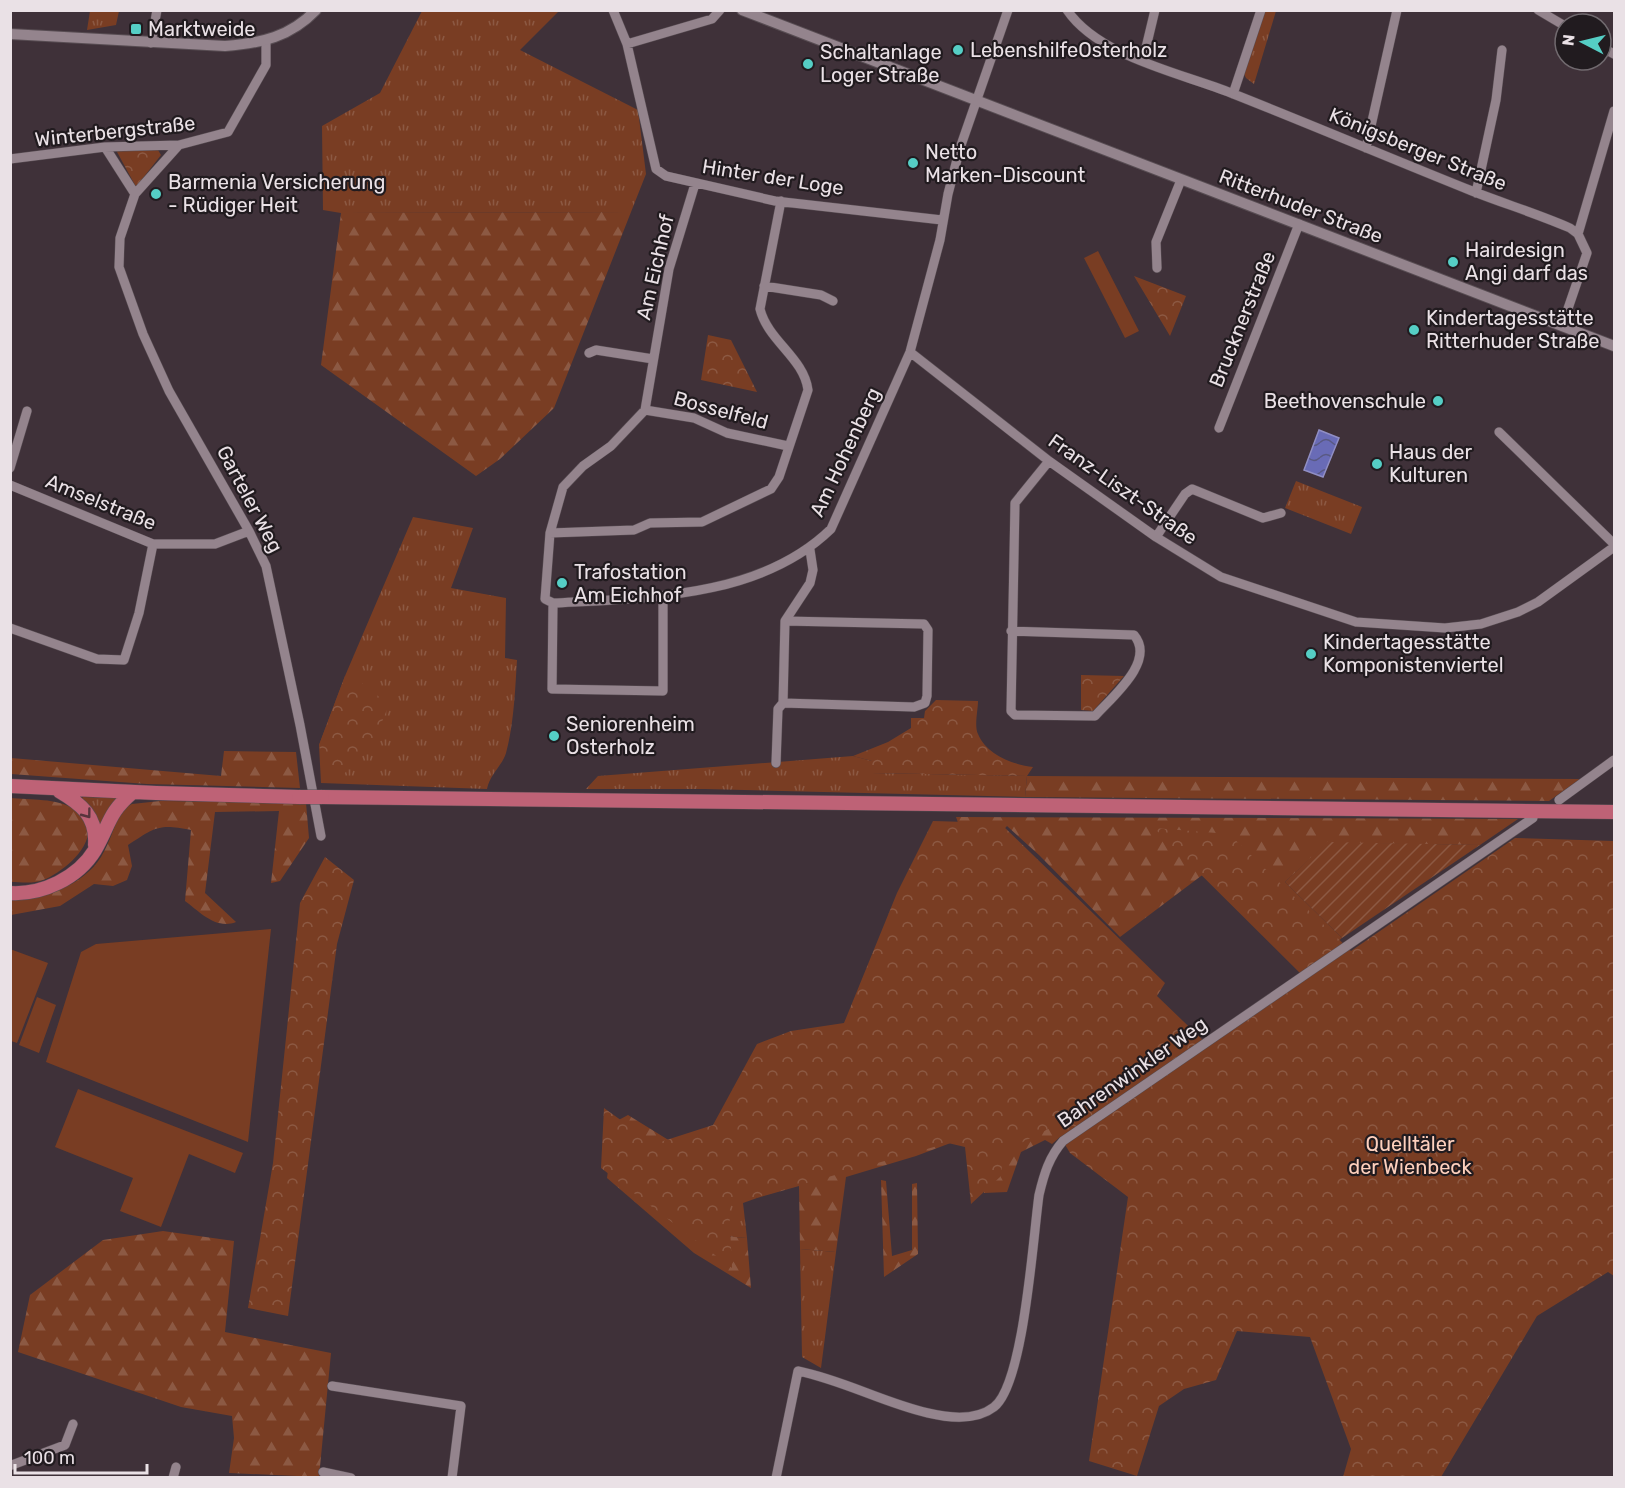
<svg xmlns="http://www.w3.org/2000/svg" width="1625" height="1488" font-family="Rubik,sans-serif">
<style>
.grass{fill:url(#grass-tufts)}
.forest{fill:url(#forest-firs)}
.park{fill:url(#park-crowns)}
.garden{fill:url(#garden-furrows)}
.pitch{fill:#793d23}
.water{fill:url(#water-waves);stroke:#908ec4;stroke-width:1.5}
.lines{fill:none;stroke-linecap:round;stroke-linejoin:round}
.minor-casing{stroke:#584d53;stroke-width:10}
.tertiary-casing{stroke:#584d53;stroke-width:12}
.primary-casing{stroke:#584d53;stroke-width:15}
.minor{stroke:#94848d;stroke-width:9}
.tertiary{stroke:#94848d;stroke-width:10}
.primary{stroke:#be6276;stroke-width:14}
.primary-bridge-casing{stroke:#584d53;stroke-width:15;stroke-linecap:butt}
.primary-bridge{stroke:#be6276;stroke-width:14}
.oneway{stroke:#58343d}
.poi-dot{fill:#55cec5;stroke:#211b1f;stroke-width:2}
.labels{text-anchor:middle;stroke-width:4.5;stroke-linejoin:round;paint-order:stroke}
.poi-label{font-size:20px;fill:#eae1e6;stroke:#211b1f;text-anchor:start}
.street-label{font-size:20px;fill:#eae1e6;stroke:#211b1f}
.park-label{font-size:20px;fill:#fed0bd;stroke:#211b1f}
</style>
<defs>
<pattern id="grass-tufts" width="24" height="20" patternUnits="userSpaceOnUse" patternTransform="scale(1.5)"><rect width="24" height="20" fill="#793d23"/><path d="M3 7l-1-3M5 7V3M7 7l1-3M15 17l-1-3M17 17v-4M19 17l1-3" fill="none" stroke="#8c5943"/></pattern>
<pattern id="forest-firs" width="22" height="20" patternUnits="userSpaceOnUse" patternTransform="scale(1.5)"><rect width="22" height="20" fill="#793d23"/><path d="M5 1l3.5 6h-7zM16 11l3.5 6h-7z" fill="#8c5943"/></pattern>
<pattern id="park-crowns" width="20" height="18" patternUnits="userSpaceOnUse" patternTransform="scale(1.5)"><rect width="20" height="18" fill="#793d23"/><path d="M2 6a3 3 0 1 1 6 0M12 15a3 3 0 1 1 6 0" fill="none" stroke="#8c5943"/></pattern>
<pattern id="garden-furrows" width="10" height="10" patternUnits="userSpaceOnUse" patternTransform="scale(1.5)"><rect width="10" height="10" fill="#793d23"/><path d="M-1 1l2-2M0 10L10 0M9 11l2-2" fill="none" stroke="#8c5943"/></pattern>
<pattern id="water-waves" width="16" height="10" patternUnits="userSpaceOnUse" patternTransform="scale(1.5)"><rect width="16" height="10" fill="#696bb6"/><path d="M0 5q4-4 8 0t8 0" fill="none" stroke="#595983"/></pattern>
</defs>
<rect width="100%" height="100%" fill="#3f3139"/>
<!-- grass -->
<path class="grass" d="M90 11H119L116 25 87 30Z
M422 11H559L520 50 638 110 646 174 631 212 341 213 323 210 322 126 380 93Z
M1262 11H1276L1254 84 1246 78 1243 72Z
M1296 481 1362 507 1351 534 1285 508Z
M413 517 473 528 451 588 506 598 505 658 517 660C515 691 514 723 506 753 502 766 490 774 487 789L321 783 319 745 345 676Z
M853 756 872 761V773L1027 776 1025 797 705 789H586L598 776Z
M83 797 118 798 100 833 81 799Z
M743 1178 754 1190 757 1198 743 1203 747 1238 723 1236 704 1223Z
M800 1249 836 1252 821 1368 802 1357Z"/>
<!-- forest -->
<path class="forest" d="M631 212 554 408 500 459 476 476 321 365 341 213Z
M224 751 296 752 300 788 147 784 11 774V758L221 776Z
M1027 776 1580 779 1549 801 1025 797Z
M10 798C30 800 57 798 74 809 111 832 67 871 43 880 34 884 20 882 11 882Z
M160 801 306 803 309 838 280 881 271 883 279 811 215 812 205 893 236 922C216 930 200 912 185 901L191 830C158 823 154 828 128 845L132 866 127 880 113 886 94 884 60 906 11 915V900C42 900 84 885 101 857 110 842 115 824 122 809L132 804Z
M956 817 1518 819 1480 845 1327 843 1285 882 1342 938 1300 971 1205 873 1120 937 1039 855 1007 826 970 868 1078 1121 1052 1144 1045 1140 1021 1152 1007 1192 984 1193 980 1132 916 1156 846 1177 836 1252 800 1249 799 1186 757 1198 754 1190 695 1193 723 1236 747 1238 751 1288 694 1253 607 1178 615 1122 628 1115 683 1149 849 1041 961 831Z
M881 1180 886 1181 892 1256 912 1250V1184L917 1183 918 1254 884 1277Z
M163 1231 234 1241 225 1332 331 1353 319 1477 229 1473 234 1438 232 1416 181 1407 18 1352 30 1295 103 1240Z"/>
<!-- park -->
<path class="park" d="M116 150H158L161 155 136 187Z
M1134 276 1186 296 1170 336Z
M708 335 731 340 757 392 701 380Z
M1081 675 1124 676 1093 711 1081 710Z
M345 676 370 687 388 707 375 739 344 774 326 773 319 745Z
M936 700 978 701C978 710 974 726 978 734 986 754 1013 765 1033 767L1027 776 872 773V761L853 756 888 742 911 728V718H924L925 711Z
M933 821 1000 823 1165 983 1157 996 1209 1046 1306 979 1154 828 1229 834 1351 951 1515 838 1614 841V1276L1608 1272 1537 1316 1441 1477H1343L1351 1449 1310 1337 1237 1331 1216 1380 1184 1389 1159 1406 1137 1476 1089 1461 1128 1197 1070 1153 1054 1126 1005 1151 1000 1177 971 1204 965 1147 948 1143 729 1205 732 1268 601 1168 604 1108 654 1144 713 1125 757 1044 791 1031 844 1023 897 893Z
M325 857 354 880 337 944 288 1316 248 1308 273 1163 300 903Z"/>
<!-- garden -->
<path class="garden" d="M1327 842 1480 845 1342 938 1285 882Z"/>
<!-- pitch -->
<path class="pitch" d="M1098 251 1139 331 1125 338 1084 258Z
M271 929 248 1142 46 1062 81 952 96 944Z
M10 949 48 963 17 1043 11 1041Z
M37 997 56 1005 39 1053 19 1045Z
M78 1089 243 1153 235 1173 189 1154 161 1227 120 1211 133 1178 55 1147Z"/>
<!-- water -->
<path class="water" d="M1319 430 1339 438 1323 477 1304 470Z"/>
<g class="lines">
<!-- minor casing -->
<g class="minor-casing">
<path id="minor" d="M613 10 627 44 656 169 666 176 775 201 942 220
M1067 10C1099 57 1181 73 1231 93 1312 125 1392 159 1472 191 1505 204 1538 214 1570 228L1578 234 1587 253 1562 326
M1538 10 1565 26
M151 43 157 10
M627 44 712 19 720 10
M1601 47 1614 54
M1143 60 1155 10
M1233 94 1261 10
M179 145 135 194 120 238 119 267 143 334 169 391 249 531 266 566 300 725 321 836
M105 147 135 194
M1366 148 1397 10
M10 159 105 147 179 145 228 132 266 65V41
M695 184 669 269 645 410 611 446 583 466 563 487 550 533 545 599 553 603C647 598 760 598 831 529L910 352 940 240 948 194 960 148 1008 10
M1476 193 1496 100 1502 50
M1578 234 1614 111
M1157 268 1156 242 1181 180
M764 286 821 295 833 301
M910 352 1049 461 1156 537 1221 577 1356 622 1445 628 1481 624 1518 612 1538 602 1614 547
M589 353 596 350 653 359
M645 410 694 418 727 433 788 446
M1219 428 1299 224
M1499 432 1614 544
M10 468 27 411
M10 485 153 544H215L249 531
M550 533 634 530 650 523 702 522 771 489 779 477 808 390C804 358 768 341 760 309L781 201
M1156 537 1185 494 1192 489 1263 518 1281 513
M553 603 552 689 663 691V596
M10 628 97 659 124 660 139 613 153 544
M1011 631 1134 635C1156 661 1113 696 1095 716L1015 715 1011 711 1015 503 1049 461
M783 703 914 707 925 703 927 696 928 630 924 624 785 621
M776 763 778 709 783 703 785 621 810 583 813 570 810 550
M1559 800 1614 760
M332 1386 461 1406 452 1478
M12 1465 65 1445 73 1424
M323 1472 351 1478
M173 1478 176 1467
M776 1478 798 1371C843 1380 884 1403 928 1413 949 1418 976 1421 994 1407 1024 1384 1033 1237 1039 1195 1044 1174 1049 1157 1063 1141L1533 818"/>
</g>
<!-- tertiary casing -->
<g class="tertiary-casing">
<path id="tertiary" d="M742 10 1614 346
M10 34 225 46C262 43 290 37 316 10"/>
</g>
<!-- primary casing -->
<g class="primary-casing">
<path id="primary" d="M10 786 156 793 299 797
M59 791C81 804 97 816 95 845
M322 797 1614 812
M10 893C42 895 78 878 95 850 110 824 108 813 133 792"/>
</g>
<!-- minor -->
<use href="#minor" class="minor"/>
<!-- tertiary -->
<use href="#tertiary" class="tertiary"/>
<!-- primary -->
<use href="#primary" class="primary"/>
<!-- primary-bridge casing -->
<g class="primary-bridge-casing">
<path id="primary-bridge" d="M299 797H322"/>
</g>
<!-- primary-bridge -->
<use href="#primary-bridge" class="primary-bridge"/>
</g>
<!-- one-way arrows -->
<defs><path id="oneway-chevron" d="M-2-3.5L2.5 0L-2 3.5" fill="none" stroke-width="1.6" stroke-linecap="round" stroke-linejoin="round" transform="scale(1.5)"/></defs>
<use class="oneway" href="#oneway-chevron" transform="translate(87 814) rotate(53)"/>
<!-- markers -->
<g class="poi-dot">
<rect x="130" y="23" width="12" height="12" rx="3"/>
<circle cx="958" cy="50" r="6"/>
<circle cx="808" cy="64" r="6"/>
<circle cx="913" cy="163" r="6"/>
<circle cx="156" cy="194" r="6"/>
<circle cx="1453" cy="262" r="6"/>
<circle cx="1414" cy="330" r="6"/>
<circle cx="1438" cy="401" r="6"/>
<circle cx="1377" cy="464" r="6"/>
<circle cx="562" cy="583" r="6"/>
<circle cx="1311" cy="654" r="6"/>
<circle cx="554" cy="736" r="6"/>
</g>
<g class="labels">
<!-- poi labels -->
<g class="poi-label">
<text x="148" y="36">Marktweide</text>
<text x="970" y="57">LebenshilfeOsterholz</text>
<text x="820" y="59">Schaltanlage<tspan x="820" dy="23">Loger Straße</tspan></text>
<text x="925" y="159">Netto<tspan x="925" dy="23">Marken-Discount</tspan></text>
<text x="168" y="189">Barmenia Versicherung<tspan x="168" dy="23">- Rüdiger Heit</tspan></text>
<text x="1465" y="257">Hairdesign<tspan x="1465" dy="23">Angi darf das</tspan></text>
<text x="1426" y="325">Kindertagesstätte<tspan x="1426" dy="23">Ritterhuder Straße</tspan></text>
<text x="1426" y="408" text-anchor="end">Beethovenschule</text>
<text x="1389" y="459">Haus der<tspan x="1389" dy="23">Kulturen</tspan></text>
<text x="574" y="579">Trafostation<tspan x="574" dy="23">Am Eichhof</tspan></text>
<text x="1323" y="649">Kindertagesstätte<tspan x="1323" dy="23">Komponistenviertel</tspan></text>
<text x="566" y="731">Seniorenheim<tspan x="566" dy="23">Osterholz</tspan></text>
</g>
<!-- street labels -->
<g class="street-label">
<text transform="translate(115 131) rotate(-6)" y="7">Winterbergstraße</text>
<text transform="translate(1418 149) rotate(22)" y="7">Königsberger Straße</text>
<text transform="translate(773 177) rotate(9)" y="7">Hinter der Loge</text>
<text transform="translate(1301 206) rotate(21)" y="7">Ritterhuder Straße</text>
<text transform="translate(655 267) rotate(-77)" y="7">Am Eichhof</text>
<text transform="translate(1242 319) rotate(-68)" y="7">Brucknerstraße</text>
<text transform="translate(721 410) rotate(15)" y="7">Bosselfeld</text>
<text transform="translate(845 452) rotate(-65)" y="7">Am Hohenberg</text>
<text transform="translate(1123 489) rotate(35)" y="7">Franz-Liszt-Straße</text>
<text transform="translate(250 499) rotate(62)" y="7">Garteler Weg</text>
<text transform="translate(101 502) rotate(22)" y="7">Amselstraße</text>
<text transform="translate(1132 1072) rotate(-35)" y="7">Bahrenwinkler Weg</text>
</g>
<!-- park labels -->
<g class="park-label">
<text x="1410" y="1151">Quelltäler<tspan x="1410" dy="23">der Wienbeck</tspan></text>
</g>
</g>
<!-- border -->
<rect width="1625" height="1488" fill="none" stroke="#eae1e6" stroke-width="24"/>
<!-- north arrow -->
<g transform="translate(1583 42) rotate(277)"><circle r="28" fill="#211b1f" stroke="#716a6f" stroke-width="1.5"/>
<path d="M0-4.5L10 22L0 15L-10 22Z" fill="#55cec5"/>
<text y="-9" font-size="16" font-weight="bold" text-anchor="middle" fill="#eae1e6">N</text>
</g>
<!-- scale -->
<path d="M15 1464v9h132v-9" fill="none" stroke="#eae1e6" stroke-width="3"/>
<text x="24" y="1464" font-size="18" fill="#eae1e6" stroke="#211b1f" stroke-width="4.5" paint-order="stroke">100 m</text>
</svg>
